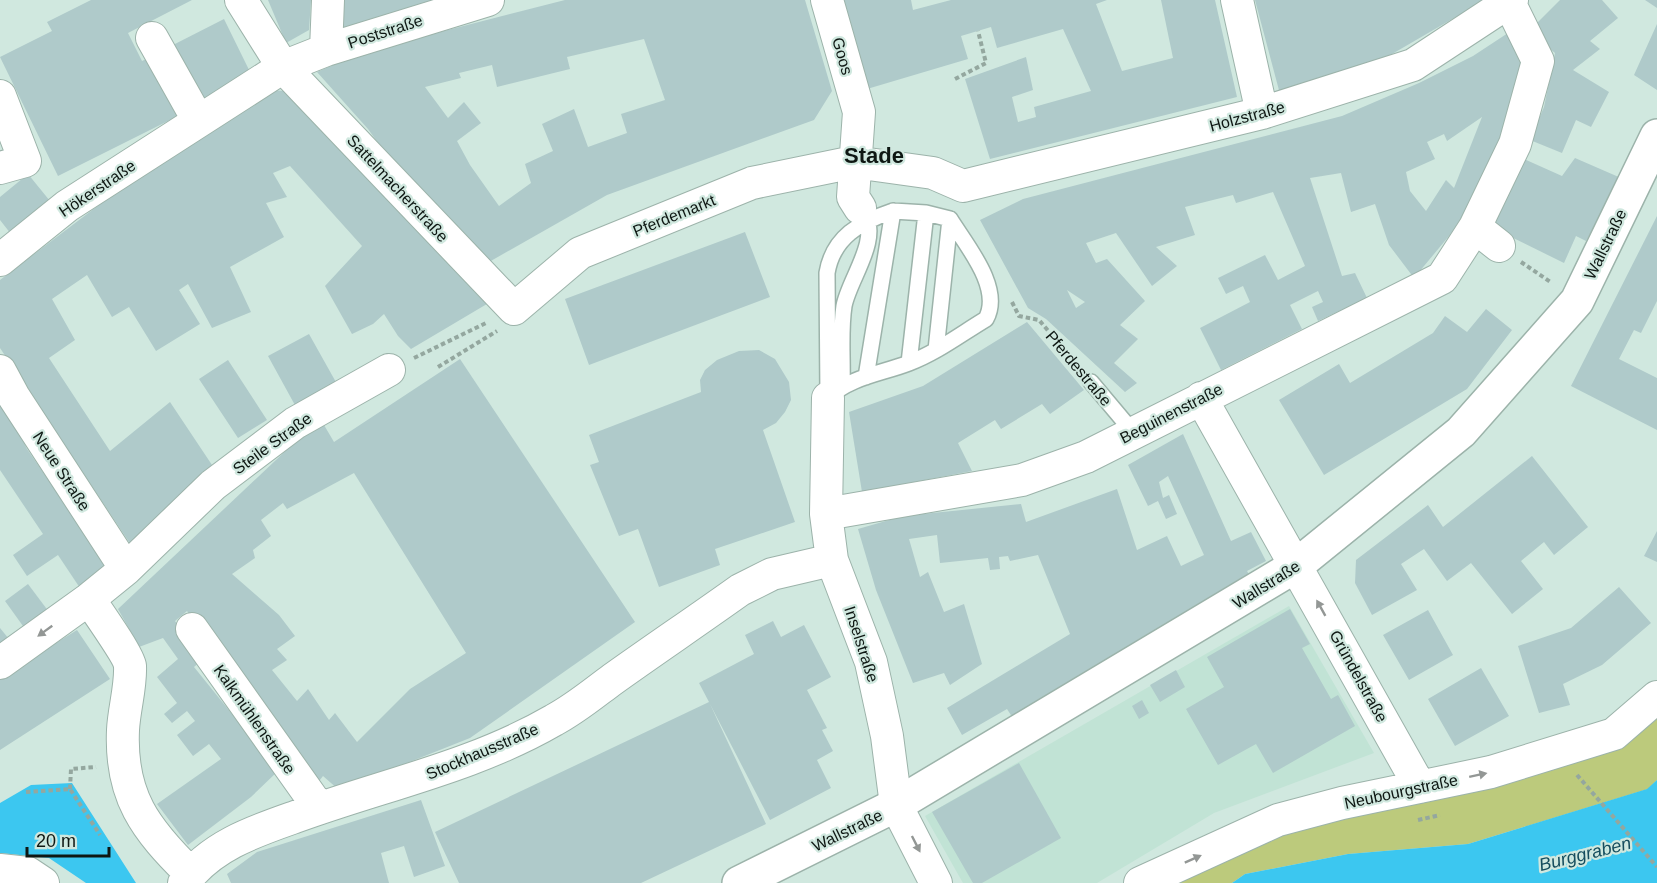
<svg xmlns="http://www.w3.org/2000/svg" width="1657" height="883" font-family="Helvetica,sans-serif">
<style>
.built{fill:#c1e3d5}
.green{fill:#bcca7c}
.water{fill:#3cc7f0}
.building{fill:#afcaca;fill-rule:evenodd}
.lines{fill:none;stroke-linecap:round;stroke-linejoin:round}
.lane-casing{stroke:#9cb3aa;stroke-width:18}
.street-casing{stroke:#9cb3aa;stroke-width:34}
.secondary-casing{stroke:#9cb3aa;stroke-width:36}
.path{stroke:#94a79f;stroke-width:4;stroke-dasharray:4.5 3;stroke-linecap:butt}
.lane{stroke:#fff;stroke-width:15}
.street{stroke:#fff;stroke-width:32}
.secondary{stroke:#fff;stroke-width:33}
.oneway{fill:#939795}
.labels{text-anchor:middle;stroke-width:4.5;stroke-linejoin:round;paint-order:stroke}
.street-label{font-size:16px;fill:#0e1713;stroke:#d0e8df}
.water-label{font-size:18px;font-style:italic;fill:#154d5e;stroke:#d0e8df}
.district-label{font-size:22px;font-weight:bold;fill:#0e1713;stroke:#d0e8df}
</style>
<rect width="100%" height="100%" fill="#d0e8df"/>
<!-- built -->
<path class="built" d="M1289 606 1374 753 1214 813 1097 883H963L925 816Z"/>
<!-- green -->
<path class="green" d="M1657 681V780L1648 789 1468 844 1348 854 1245 874 1232 883H1156L1309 810 1601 728Z"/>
<!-- water -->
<path class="water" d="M1657 780V883H1232L1245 874 1348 854 1468 844 1647 789Z
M72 783 136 883H86L49 858 0 853V803L31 785Z"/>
<!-- building -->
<path class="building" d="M91 0H192L128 33 142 61 155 55 184 113 58 176 0 57 52 31 47 22Z
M268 0H311L309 30 286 43Z
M342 0H440L343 29Z
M565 0H805L832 91 814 120 607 195 489 262 391 161 368 129 317 72 366 51ZM644 39 665 100 621 114 627 133 588 147 574 109 542 124 553 151 525 164 531 183 499 206 470 165 457 141 481 123 464 102 448 118 425 87 461 78 459 73 492 65 497 87 570 69 567 57Z
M841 0H911L913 10 951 0H1107L1096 4 1122 71 1173 58 1161 0H1215L1237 97 990 159 965 79 1026 57 1033 90 1012 97 1018 122 1036 117 1034 107 1091 91 1063 29 997 48 991 27 961 36 968 59 867 89Z
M1255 0H1485L1380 61 1280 94Z
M1560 0H1602L1618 18 1590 41 1600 49 1573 70 1609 92 1591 127 1576 120 1562 153 1530 140 1544 107 1555 53 1529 31Z
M1645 0H1657V8Z
M224 19 253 78 200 105 171 46Z
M1657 24V90L1634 75Z
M1508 33 1525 67 1512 116 1470 205 1449 236 1414 278 1389 245 1375 204 1351 212 1341 173 1310 178 1342 276 1355 273 1367 298 1318 321 1312 307 1323 302 1318 291 1290 305 1302 329 1221 370 1200 328 1250 302 1243 286 1226 294 1218 278 1265 255 1278 280 1305 266 1273 192 1236 203 1233 195 1185 207 1195 235 1156 247 1177 266 1152 286 1116 233 1086 243 1096 263 1107 259 1145 301 1120 325 1138 339 1114 363 1137 383 1125 392 1046 319 1028 308 980 220 1023 199 1342 116 1419 83 1473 56ZM1482 117 1454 188 1446 180 1426 211 1410 191 1406 172 1435 159 1427 142 1444 134 1447 141ZM1067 290 1085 302 1076 308Z
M272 90 295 92 497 298 411 349 398 336 384 314 373 324 352 334 325 286 362 246 290 166 273 173 287 197 266 203 284 237 230 267 251 312 212 328 188 284 179 290 200 324 156 351 129 307 112 317 87 275 52 299 75 340 49 358 110 451 170 402 212 465 135 551 0 348V280L120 189Z
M1522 158 1562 176 1575 158 1621 178 1586 241 1576 236 1564 263 1491 227Z
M28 174 50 201 11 234 0 220V197Z
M1657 216V301L1641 333 1634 330 1619 359 1657 378V430L1571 386Z
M745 232 770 297 589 365 565 299Z
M1486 309 1512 330 1467 389 1324 475 1279 400 1339 364 1350 383 1433 333 1445 316 1467 332Z
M1027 322 1084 390 1050 414 1042 404 1001 429 995 420 958 443 972 471 862 492 849 412 923 386Z
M309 334 337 384 296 407 268 356Z
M759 350 775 359 789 382 791 400 785 412 776 423 763 430 795 522 715 549 720 565 659 587 638 529 619 536 590 465 599 462 589 435 701 392 700 380 705 370 717 360 739 351Z
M460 359 635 622 470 738 339 790 323 776 316 785 187 611 175 621 202 660 194 667 278 771 251 797 188 845 157 804 221 759 209 744 193 756 177 735 195 721 187 711 172 723 164 714 177 703 157 677 178 659 163 638 139 647 118 609 295 442 324 425 334 442ZM354 473 466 653 410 689 357 742 335 713 329 720 308 689 297 701 272 670 287 660 277 649 295 636 279 615 232 574 255 558 253 550 271 536 261 520 283 503 287 509Z
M228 360 267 420 238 438 199 379Z
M0 394 27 449 111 571 82 591 58 555 27 576 13 555 43 534 0 470Z
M1183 434 1231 541 1251 532 1266 561 1247 571 1256 587 1016 723 1007 709 962 735 947 708 1070 634 1038 555 1010 561 1008 556 999 557 1000 569 990 570 988 558 940 563 937 535 909 539 920 577 928 572 944 612 964 604 982 664 950 685 944 673 913 683 876 590 858 529 903 516 1021 504 1026 522 1117 489 1137 550 1167 536 1181 566 1204 555 1168 476 1159 482 1163 498 1169 495 1177 514 1166 519 1158 501 1148 506 1128 465Z
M1532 456 1588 527 1554 555 1544 542 1521 561 1543 589 1512 614 1471 563 1447 581 1424 549 1401 564 1417 590 1372 615 1355 583 1356 560 1428 505 1443 527Z
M1657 531V562L1644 556Z
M28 584 52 616 28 633 5 601Z
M1619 587 1651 623 1602 665 1563 684 1570 705 1539 713 1518 646 1571 628Z
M1290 609 1310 644 1302 648 1331 699 1338 695 1355 726 1273 773 1256 744 1218 765 1186 709 1224 687 1207 657Z
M1428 610 1453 655 1409 680 1383 635Z
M773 621 781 637 804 625 831 677 807 690 827 728 822 730 833 751 817 760 831 788 770 820 710 704 766 824 641 883H459L435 832 709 702 699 683 754 654 745 635Z
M0 628 13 644 0 654Z
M77 630 110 679 0 750V678Z
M1481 668 1509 716 1455 746 1428 699Z
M1176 670 1185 687 1160 702 1150 685Z
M1142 700 1149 713 1139 719 1132 706Z
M1019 763 1061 838 982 883H973L932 812Z
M421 800 445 866 414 877 404 846 381 853 389 883H231L227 874 257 852Z"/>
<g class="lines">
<!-- lane casing -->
<g class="lane-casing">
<path id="lane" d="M893 211 926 213 950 219C966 245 1003 288 986 319 961 334 936 353 909 363 880 374 850 377 828 398L827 273C833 237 860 222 893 211Z
M936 350 950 219
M909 363 926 213
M866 377 893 211
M1091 382 1133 432
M842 385C843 360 840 331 844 306 849 279 881 240 864 213"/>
</g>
<!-- street casing -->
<g class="street-casing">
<path id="street" d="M241 0 283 67 514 309 580 253 752 183 854 162 933 173 963 186 1262 113 1413 65 1512 0
M827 0 859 112 853 197 860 208
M1237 0 1262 113
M152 38 198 120
M326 50 328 0
M0 96 25 161 0 168
M1475 227 1515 144 1538 61 1509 2
M0 260 67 206 283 67 326 50 488 0
M0 371 14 397 126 569
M828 398 826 514 832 560 871 662 887 736 896 805 936 883
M1201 398 1420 787
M826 514 1022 480 1086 457 1442 278 1475 227 1499 246
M89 599C97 611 129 656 130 666 131 687 124 709 123 730 120 796 145 829 191 874
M192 629 319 808
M0 663 89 599 126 569 213 485 295 423 389 370
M0 870 28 873 43 883
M184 883C210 846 255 831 295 817 382 785 473 767 554 720 575 709 594 693 613 679 655 649 698 620 740 590L772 574 832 560
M1140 883 1278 820 1342 803 1491 772 1614 734 1657 697"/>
</g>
<!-- secondary casing -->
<g class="secondary-casing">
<path id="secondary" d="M739 883 896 805 1297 565 1461 432 1577 301 1657 136"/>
</g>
<!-- path -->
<path class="path" d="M955 79 986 63 978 31
M1521 262 1552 283
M1012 302 1019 316 1039 320 1079 367
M414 358 488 322
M438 367 497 331
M1577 775 1657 867
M70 789 71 769 96 767
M26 792 70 789 100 835
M1418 820 1440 815"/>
<!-- lane -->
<use href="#lane" class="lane"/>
<!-- street -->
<use href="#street" class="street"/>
<!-- secondary -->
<use href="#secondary" class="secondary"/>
</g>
<!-- one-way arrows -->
<defs><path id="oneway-solid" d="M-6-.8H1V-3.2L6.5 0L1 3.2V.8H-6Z" transform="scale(1.5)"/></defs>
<g class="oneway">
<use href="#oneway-solid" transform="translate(1321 608) rotate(-119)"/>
<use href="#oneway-solid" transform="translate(45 631) rotate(144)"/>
<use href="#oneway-solid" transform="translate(1478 775) rotate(-12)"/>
<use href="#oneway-solid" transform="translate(916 844) rotate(63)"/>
<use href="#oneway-solid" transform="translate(1193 859) rotate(-24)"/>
</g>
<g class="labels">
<!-- street labels -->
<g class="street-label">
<text transform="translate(385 31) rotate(-18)" y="6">Poststraße</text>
<text transform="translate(843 56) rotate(74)" y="6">Goos</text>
<text transform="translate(1247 116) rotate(-15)" y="6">Holzstraße</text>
<text transform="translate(97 188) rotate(-34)" y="6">Hökerstraße</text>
<text transform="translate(398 188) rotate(47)" y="6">Sattelmacherstraße</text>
<text transform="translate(674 215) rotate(-22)" y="6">Pferdemarkt</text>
<text transform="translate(1605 244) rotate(-64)" y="6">Wallstraße</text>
<text transform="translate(1079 368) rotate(50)" y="6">Pferdestraße</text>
<text transform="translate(1171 413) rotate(-27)" y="6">Beguinenstraße</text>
<text transform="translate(272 443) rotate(-36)" y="6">Steile Straße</text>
<text transform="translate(62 471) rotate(57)" y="6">Neue Straße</text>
<text transform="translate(1266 584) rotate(-32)" y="6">Wallstraße</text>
<text transform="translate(862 644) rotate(72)" y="6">Inselstraße</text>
<text transform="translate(1359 676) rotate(61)" y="6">Gründelstraße</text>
<text transform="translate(255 719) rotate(55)" y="6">Kalkmühlenstraße</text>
<text transform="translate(482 751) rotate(-23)" y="6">Stockhausstraße</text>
<text transform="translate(1401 791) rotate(-12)" y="6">Neubourgstraße</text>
<text transform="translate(847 830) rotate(-26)" y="6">Wallstraße</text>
</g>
<!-- water labels -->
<g class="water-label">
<text transform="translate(1585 854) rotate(-14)" y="6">Burggraben</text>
</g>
<!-- district labels -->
<g class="district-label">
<text x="874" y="163">Stade</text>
</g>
</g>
<!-- scale -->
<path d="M27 847v9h82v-9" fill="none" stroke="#0e1713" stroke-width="3"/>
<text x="36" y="847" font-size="18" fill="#0e1713" stroke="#d0e8df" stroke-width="4.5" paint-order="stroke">20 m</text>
</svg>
